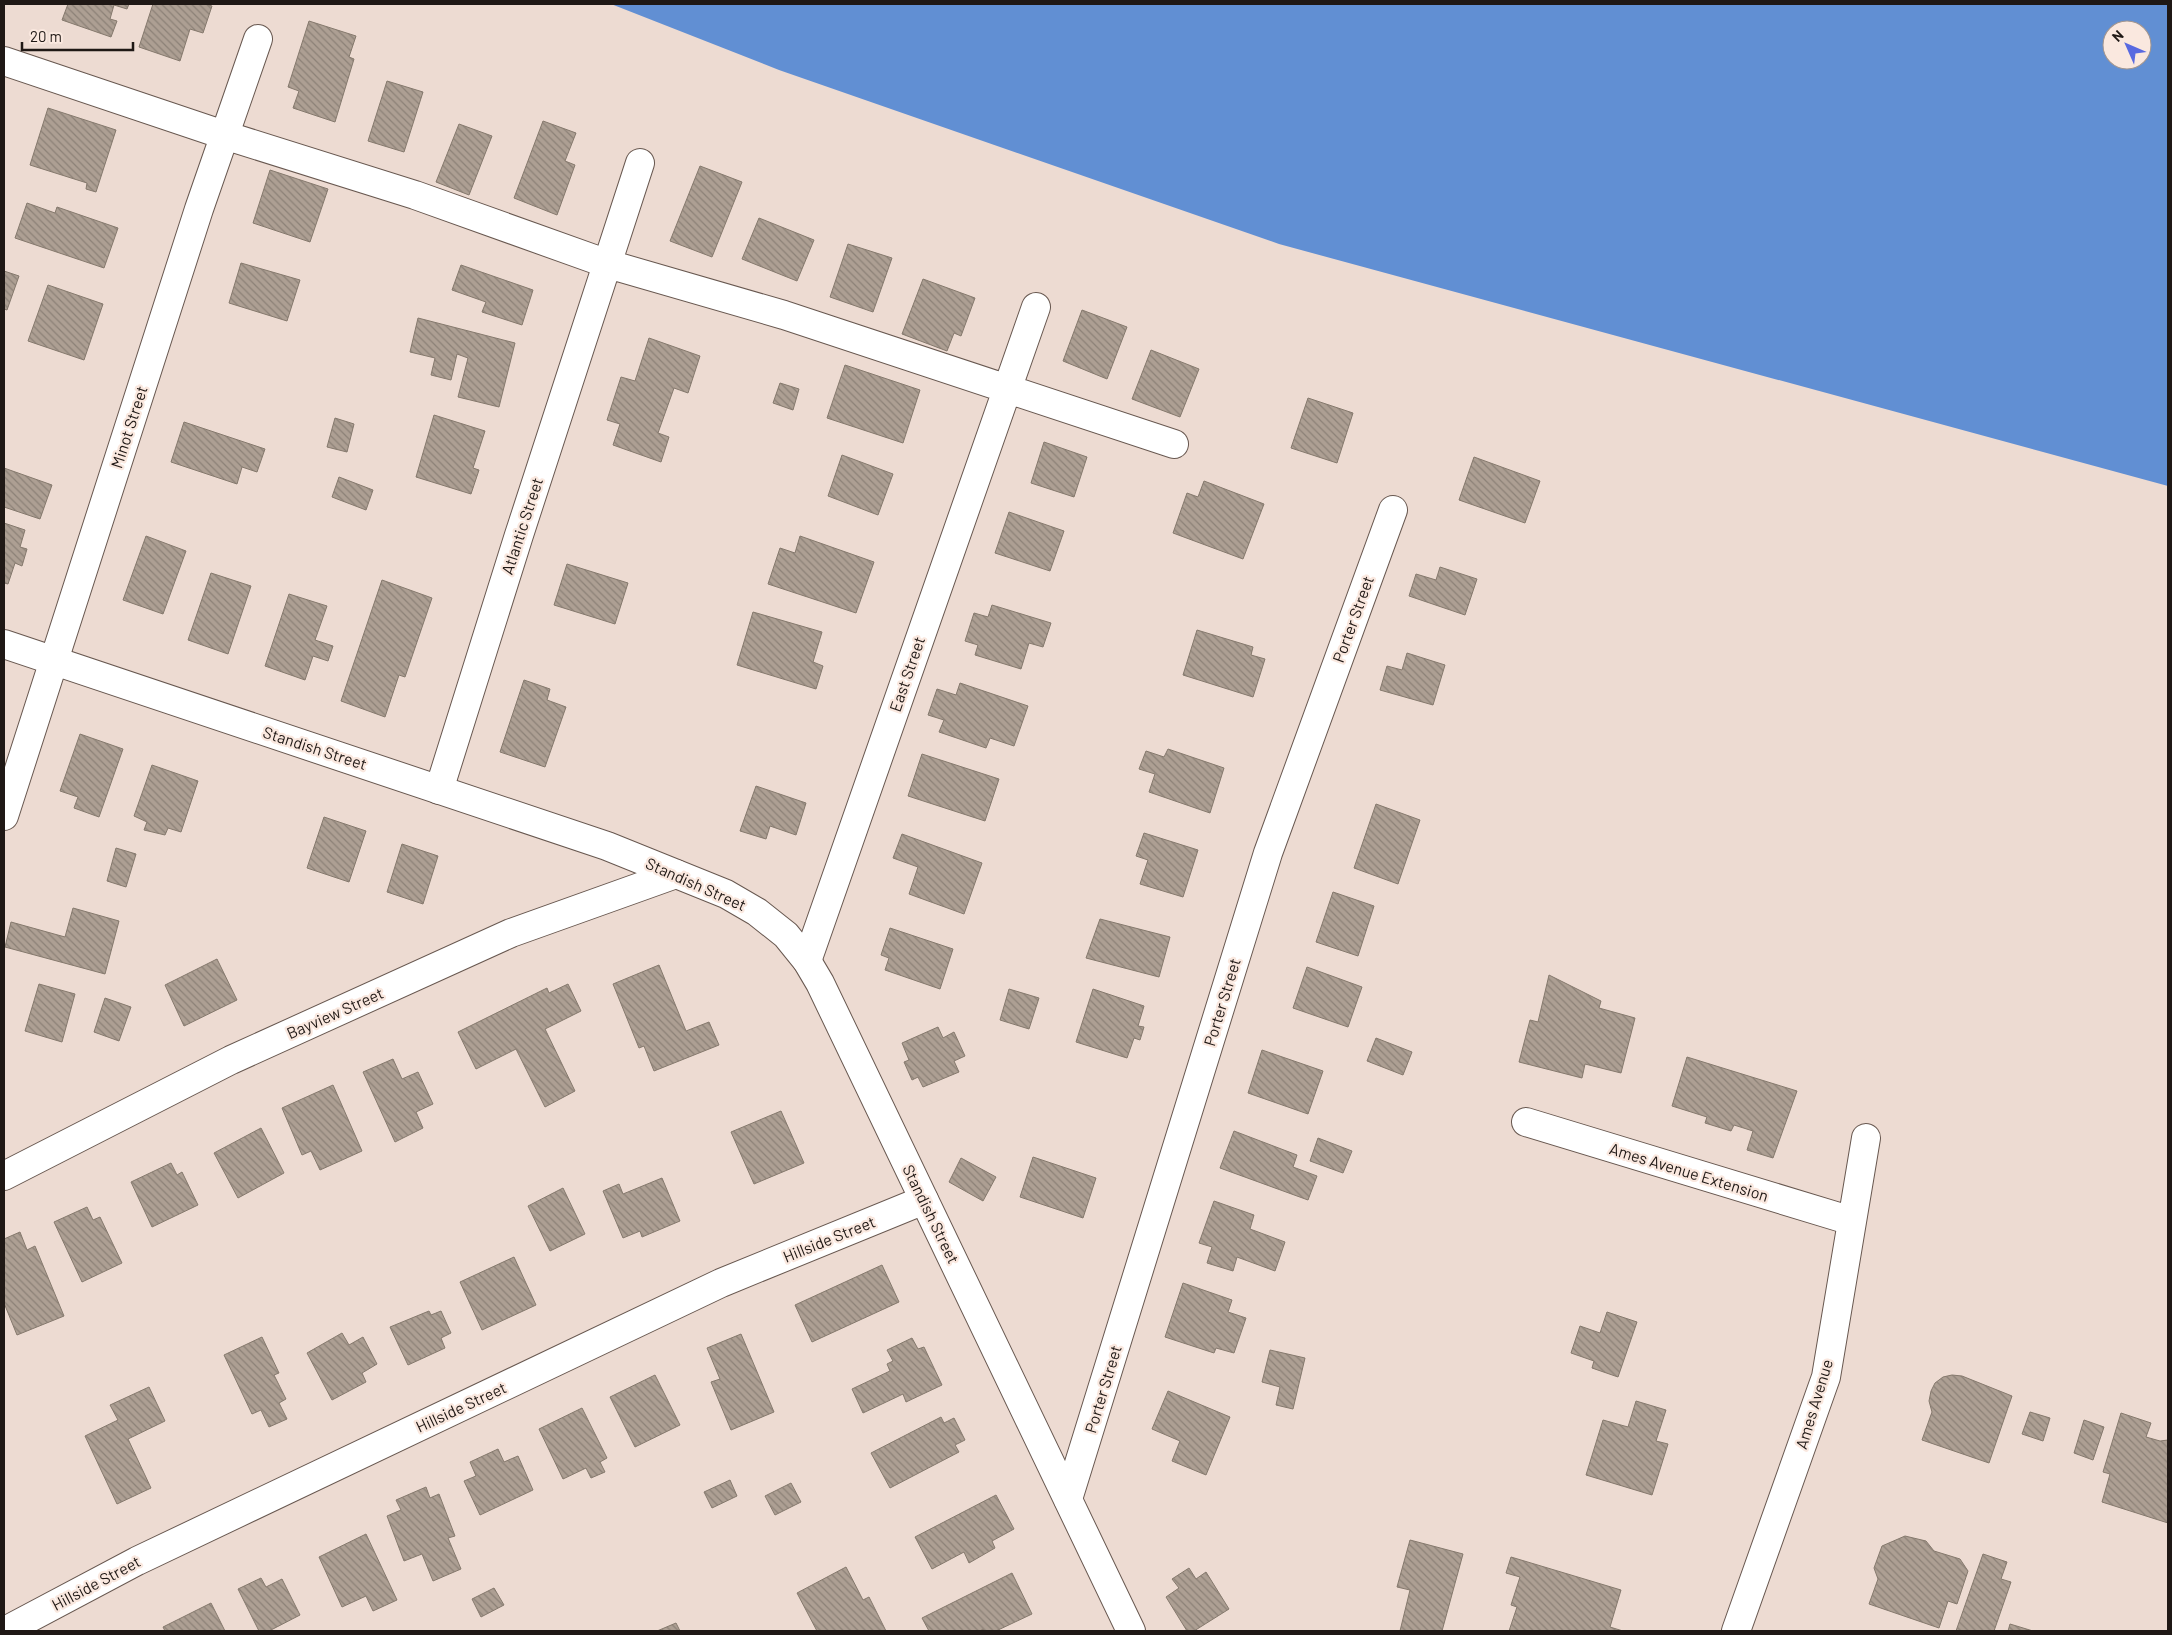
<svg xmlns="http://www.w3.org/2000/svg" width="2172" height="1635" font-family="Barlow,sans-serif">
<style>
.water{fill:#618fd3;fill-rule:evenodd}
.building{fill:url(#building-back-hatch);stroke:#85796d}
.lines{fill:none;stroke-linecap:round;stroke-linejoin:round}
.street-casing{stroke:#685850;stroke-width:30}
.secondary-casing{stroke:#685850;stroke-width:30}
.street{stroke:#fff;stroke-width:28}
.secondary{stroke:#fff;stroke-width:28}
.labels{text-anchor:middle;stroke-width:4.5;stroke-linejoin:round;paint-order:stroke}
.street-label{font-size:16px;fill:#1f1815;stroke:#fae8df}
</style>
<defs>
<pattern id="building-back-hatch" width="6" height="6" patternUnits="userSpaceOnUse" patternTransform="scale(1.25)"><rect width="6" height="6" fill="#ad9f93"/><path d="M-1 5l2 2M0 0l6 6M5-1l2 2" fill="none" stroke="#8c8177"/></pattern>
</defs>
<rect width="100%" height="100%" fill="#eddbd2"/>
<!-- water -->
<path class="water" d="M611 4H2168V486L1279 244 779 70ZM2112 30H2142V60H2112Z"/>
<!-- building -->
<path class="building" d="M68 4H129L127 9 114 5 110 19 117 21 111 37 62 20Z
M153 4H205L212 6 203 33 190 29 180 61 139 47Z
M309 21 356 36 349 57 354 59 335 122 293 108 299 91 288 87Z
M387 81 423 92 404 152 368 141Z
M48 108 116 130 96 192 86 189 87 183 30 165Z
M543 121 576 133 565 161 575 165 557 215 514 198Z
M459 124 492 136 469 195 436 182Z
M700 166 742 182 712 257 670 241Z
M270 170 328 189 310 242 253 223Z
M27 203 55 213 57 207 118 228 104 268 15 238Z
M759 218 814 240 797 281 742 259Z
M848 244 892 258 873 312 830 297Z
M241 263 300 280 287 321 229 303Z
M461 265 533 290 522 325 482 312 486 302 452 290Z
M4 271 19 276 7 310 4 309Z
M923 279 975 298 961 336 954 333 947 351 902 334Z
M48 285 103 304 84 360 28 341Z
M1082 310 1127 327 1107 379 1063 361Z
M418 318 515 343 499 407 458 397 468 358 457 354 451 380 431 375 435 358 410 352Z
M649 338 700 356 688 393 674 388 658 433 669 437 661 462 613 445 620 424 607 420 621 377 635 381Z
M1151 350 1199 369 1180 417 1132 399Z
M845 365 920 390 903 443 827 418Z
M780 383 799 389 793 410 773 403Z
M1308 398 1353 413 1337 463 1291 448Z
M434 415 485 431 473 468 479 470 471 494 416 477Z
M335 418 354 424 347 452 327 447Z
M184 422 265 449 257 472 242 467 237 484 171 462Z
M1044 442 1087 457 1074 497 1031 483Z
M842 455 893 474 878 515 828 496Z
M1474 457 1540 481 1525 523 1459 500Z
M4 468 52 485 40 519 4 507Z
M339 477 373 490 366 510 332 497Z
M1204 481 1264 504 1243 559 1173 533 1187 493 1198 497Z
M1009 512 1064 531 1050 571 995 553Z
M4 523 25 530 20 547 27 549 22 566 15 563 8 584 4 583Z
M146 536 186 551 163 614 123 600Z
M800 536 874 562 856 613 768 584 780 548 795 553Z
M567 564 628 583 615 624 554 605Z
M1440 567 1477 579 1465 615 1409 596 1416 574 1436 580Z
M211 573 251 586 228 654 188 640Z
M382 580 432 598 405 677 399 675 385 717 341 701Z
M289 594 327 606 315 640 333 646 328 661 313 656 305 680 265 666Z
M992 605 1051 623 1043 647 1029 643 1021 669 975 655 978 645 965 641 974 613 988 617Z
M753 612 822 632 813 662 823 666 816 689 737 665Z
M1197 630 1253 647 1251 655 1265 659 1253 697 1183 675Z
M1407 653 1445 665 1433 705 1380 690 1387 666 1402 670Z
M524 680 550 689 547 700 566 707 545 767 500 752Z
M960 683 1028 706 1014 746 990 738 986 748 939 732 944 720 928 715 937 689 956 695Z
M80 734 123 749 99 817 74 808 78 797 60 791Z
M1168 749 1224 768 1210 813 1149 792 1155 774 1139 769 1146 751 1164 757Z
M922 754 999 779 985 821 908 796Z
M152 765 198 781 181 832 168 828 165 835 144 830 147 822 134 816Z
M756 786 806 803 796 835 770 826 766 839 740 831Z
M1376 804 1420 820 1398 884 1354 868Z
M324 817 366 831 349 882 307 868Z
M1144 833 1198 850 1183 897 1140 884 1148 860 1136 856Z
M902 834 982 863 964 914 909 894 918 867 893 858Z
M402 844 438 856 423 904 387 892Z
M116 848 136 854 126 887 107 881Z
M1333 892 1374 906 1358 956 1316 942Z
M73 908 119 921 105 974 5 947 11 922 65 937Z
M1100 919 1170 937 1159 977 1086 958Z
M890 928 953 949 940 989 885 970 889 958 881 955Z
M217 959 237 1000 184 1026 165 985Z
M659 965 686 1031 709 1022 719 1045 654 1071 644 1046 639 1048 613 984Z
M1307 967 1362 987 1348 1027 1293 1008Z
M1549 975 1601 1001 1599 1008 1635 1018 1621 1073 1585 1064 1582 1078 1519 1062 1530 1020 1538 1022Z
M39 984 75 994 62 1042 25 1031Z
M568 984 581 1011 545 1029 575 1091 545 1107 516 1049 476 1069 458 1032 547 988 549 993Z
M1009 989 1039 998 1029 1029 1000 1020Z
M1093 989 1144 1006 1138 1026 1144 1027 1140 1040 1134 1038 1127 1058 1076 1042Z
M105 998 131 1007 119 1041 94 1032Z
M938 1027 943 1038 954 1032 965 1056 954 1061 959 1072 923 1087 918 1077 912 1080 904 1062 909 1060 902 1043Z
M1376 1038 1412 1052 1403 1075 1367 1061Z
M1262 1050 1323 1071 1308 1114 1248 1093Z
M1687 1057 1797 1091 1773 1158 1747 1150 1753 1131 1734 1125 1731 1131 1705 1123 1707 1117 1672 1106Z
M393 1059 402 1079 418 1072 433 1104 416 1112 423 1128 395 1142 363 1072Z
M333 1085 362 1151 320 1170 311 1151 302 1155 282 1108Z
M781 1111 804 1163 754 1184 731 1132Z
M261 1128 284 1173 238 1198 214 1153Z
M1234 1131 1297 1155 1293 1167 1317 1176 1308 1200 1220 1168Z
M1318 1138 1352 1151 1343 1173 1310 1161Z
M1033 1157 1096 1178 1083 1218 1020 1197Z
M961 1158 996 1177 983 1201 949 1182Z
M171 1163 177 1175 182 1172 198 1205 152 1227 131 1182Z
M662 1178 680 1221 642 1237 640 1231 623 1238 603 1191 619 1184 623 1194Z
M563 1188 585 1234 550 1251 528 1206Z
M1214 1201 1254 1215 1250 1229 1285 1242 1275 1271 1237 1257 1233 1271 1207 1263 1212 1247 1199 1243Z
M87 1207 93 1220 100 1217 122 1263 82 1282 54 1222Z
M20 1232 27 1250 35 1246 64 1316 17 1335 4 1303V1239Z
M514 1257 536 1305 482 1330 460 1282Z
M882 1265 899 1302 812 1342 795 1305Z
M1183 1283 1232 1300 1228 1312 1246 1318 1234 1353 1216 1348 1214 1353 1165 1337Z
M429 1311 431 1315 441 1311 451 1333 441 1338 445 1348 408 1365 390 1327Z
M1607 1312 1637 1322 1618 1377 1592 1368 1594 1361 1571 1353 1580 1326 1600 1333Z
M342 1333 349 1345 363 1337 377 1364 362 1373 366 1382 332 1400 307 1353Z
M741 1334 774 1412 731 1430 711 1382 720 1379 707 1348Z
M262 1337 279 1373 274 1375 286 1399 279 1403 287 1419 269 1427 261 1410 252 1414 224 1355Z
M912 1338 918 1349 924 1347 942 1385 906 1402 903 1394 863 1413 852 1389 890 1371 887 1364 893 1361 887 1350Z
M1270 1350 1305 1358 1293 1409 1276 1405 1280 1387 1262 1382Z
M655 1375 680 1425 635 1447 610 1397Z
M1952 1375 1962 1376 2012 1396 1989 1463 1922 1440 1932 1412 1929 1401 1931 1391 1935 1383 1943 1377Z
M149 1387 165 1421 128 1439 151 1488 117 1504 85 1436 118 1420 110 1405Z
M1168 1391 1230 1417 1206 1475 1172 1461 1180 1441 1152 1429Z
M1636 1401 1666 1410 1656 1441 1668 1444 1652 1495 1586 1475 1603 1420 1628 1427Z
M582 1408 607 1458 600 1462 605 1472 591 1478 586 1468 563 1479 539 1429Z
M2030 1412 2050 1418 2043 1441 2022 1434Z
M2121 1413 2151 1423 2146 1437 2160 1441 2168 1440V1523L2102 1502 2110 1474 2103 1472Z
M941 1417 944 1423 954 1418 965 1440 955 1445 959 1452 890 1488 871 1453Z
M2084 1420 2104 1427 2093 1460 2074 1453Z
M498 1449 504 1462 518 1456 533 1490 480 1515 464 1481 476 1476 470 1462Z
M730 1480 737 1496 712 1508 704 1492Z
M791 1483 801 1502 775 1515 765 1496Z
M426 1487 430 1498 439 1494 455 1536 448 1538 461 1569 433 1581 422 1554 404 1561 387 1516 401 1510 396 1500Z
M996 1495 1014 1529 992 1541 995 1548 969 1563 964 1552 932 1569 915 1537Z
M366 1534 397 1600 373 1611 366 1596 342 1607 319 1557Z
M1905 1536 1926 1541 1934 1551 1960 1559 1968 1571 1957 1604 1948 1601 1939 1628 1869 1604 1878 1579 1874 1568 1882 1546Z
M1410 1540 1463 1554 1442 1631H1400L1410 1590 1397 1587Z
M1983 1554 2007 1562 2001 1579 2011 1582 1994 1631H1956Z
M1511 1557 1621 1590 1610 1627 1623 1631H1509L1517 1607 1511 1605 1520 1577 1506 1573Z
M846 1567 863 1600 869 1597 886 1631H817L797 1593Z
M1189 1568 1196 1579 1206 1572 1229 1609 1194 1631H1187L1166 1597 1179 1588 1172 1579Z
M1012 1573 1032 1614 996 1631H984L983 1629 980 1631H929L922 1618Z
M261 1578 266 1587 282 1579 300 1615 269 1631H259L238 1589Z
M494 1588 504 1605 481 1617 472 1599Z
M211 1603 225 1631H165L163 1627Z
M676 1623 680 1631H657Z
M2010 1624 2033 1631H2008Z"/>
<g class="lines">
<!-- street casing -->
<g class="street-casing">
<path id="street" d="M4 61 224 135 415 195 608 264 784 315 1174 444
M439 790 519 535 640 163
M4 816 199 209 258 39
M807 961 1036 307
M1526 1122 1852 1221
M4 1176 231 1060 511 933 676 874
M1068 1499 1268 853 1393 510
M5 1631 137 1561 721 1283 924 1200
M1736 1631 1826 1377 1866 1138"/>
</g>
<!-- secondary casing -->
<g class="secondary-casing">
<path id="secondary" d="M4 644 607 846 726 894 757 912 786 935 807 961 820 983 1131 1631"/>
</g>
<!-- street -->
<use href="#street" class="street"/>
<!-- secondary -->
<use href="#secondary" class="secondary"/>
</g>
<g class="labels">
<!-- street labels -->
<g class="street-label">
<text transform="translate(129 427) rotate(-72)" y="6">Minot Street</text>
<text transform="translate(522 526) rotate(-72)" y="6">Atlantic Street</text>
<text transform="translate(1353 619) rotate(-70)" y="6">Porter Street</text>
<text transform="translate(907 674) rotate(-71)" y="6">East Street</text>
<text transform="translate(315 748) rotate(18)" y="6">Standish Street</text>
<text transform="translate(696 884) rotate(24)" y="6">Standish Street</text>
<text transform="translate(1222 1002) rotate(-73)" y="6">Porter Street</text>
<text transform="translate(335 1013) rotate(-24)" y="6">Bayview Street</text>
<text transform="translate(1689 1172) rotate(17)" y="6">Ames Avenue Extension</text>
<text transform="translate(931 1214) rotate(64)" y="6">Standish Street</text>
<text transform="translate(829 1239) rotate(-22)" y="6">Hillside Street</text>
<text transform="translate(1103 1389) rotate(-73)" y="6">Porter Street</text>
<text transform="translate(1814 1404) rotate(-73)" y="6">Ames Avenue</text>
<text transform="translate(461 1407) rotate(-25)" y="6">Hillside Street</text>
<text transform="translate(96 1583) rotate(-28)" y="6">Hillside Street</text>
</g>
</g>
<!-- border -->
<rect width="2172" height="1635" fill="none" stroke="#1f1815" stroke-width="10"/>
<!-- north arrow -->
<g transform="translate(2127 45) rotate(315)"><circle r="24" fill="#fae8df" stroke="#a2958e"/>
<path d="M0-4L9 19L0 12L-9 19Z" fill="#5869e0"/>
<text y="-8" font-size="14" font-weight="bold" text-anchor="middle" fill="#1f1815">N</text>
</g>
<!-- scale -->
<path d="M22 42v8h111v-8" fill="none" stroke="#1f1815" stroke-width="2.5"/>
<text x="30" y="42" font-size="15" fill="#1f1815" stroke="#fae8df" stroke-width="4" paint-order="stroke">20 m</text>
</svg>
